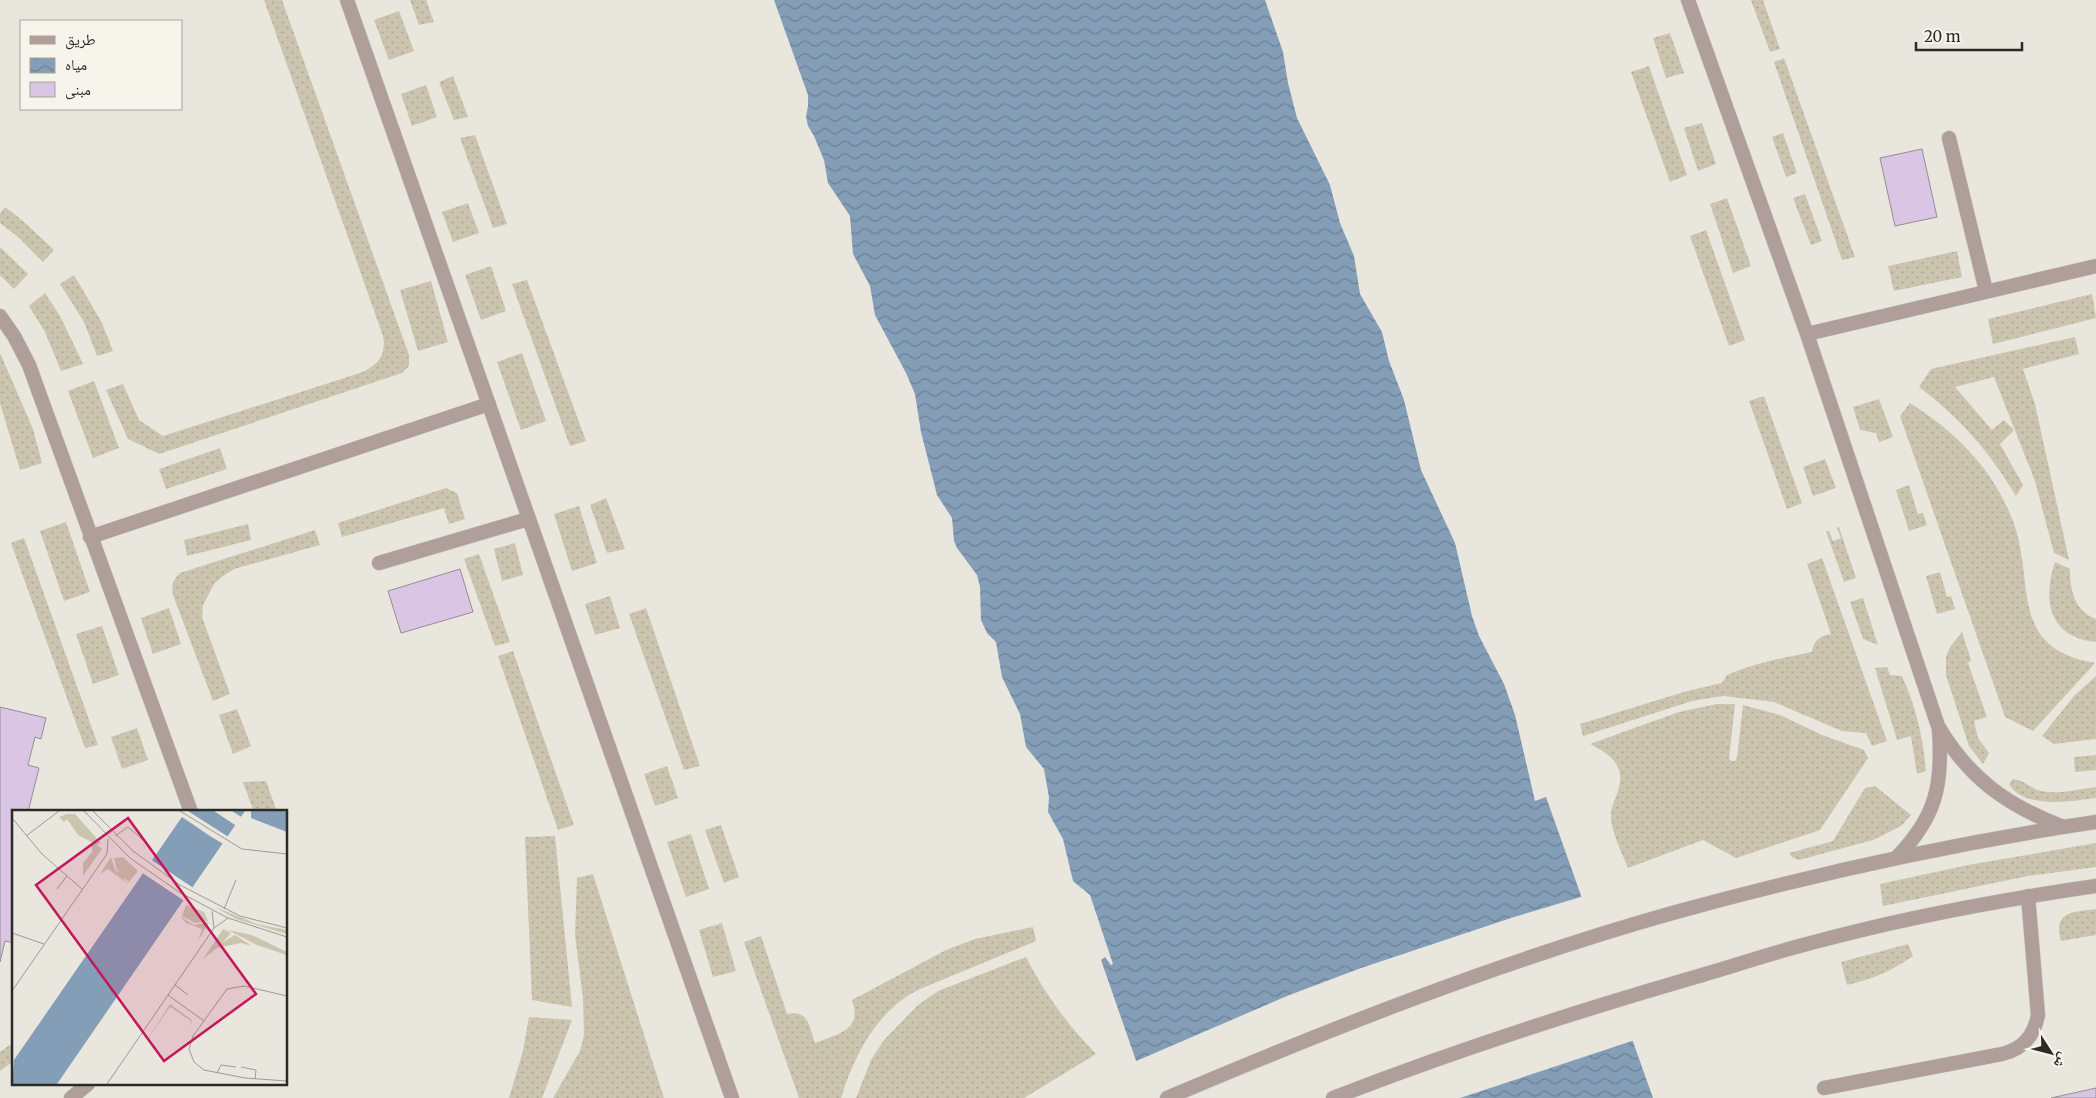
<svg xmlns="http://www.w3.org/2000/svg" width="2096" height="1098" font-family="Merriweather,'Noto Naskh Arabic',serif">
<style>
.grass{fill:url(#grass-dots)}
.water{fill:url(#water-waves)}
.pier{fill:#e9e6de}
.building{fill:#dac5e4;stroke:#938e95}
.lines{fill:none;stroke-linecap:round;stroke-linejoin:round}
.service-casing{stroke:#c7c4bd;stroke-width:15}
.minor-casing{stroke:#c7c4bd;stroke-width:15}
.service{stroke:#b09e9b;stroke-width:14}
.minor{stroke:#b09e9b;stroke-width:14}
.inset-road{fill:none;stroke:#9d9b94;stroke-width:1}
.view{fill:#c2185b;fill-opacity:0.15;stroke:#c2185b;stroke-width:2.5}
.inset-edge{fill:none;stroke:#2b2a26;stroke-width:2.5}
</style>
<defs>
<pattern id="grass-dots" width="8" height="8" patternUnits="userSpaceOnUse" patternTransform="scale(1.25)"><rect width="8" height="8" fill="#cbc4af"/><path d="M2 2h.1M6 6h.1" fill="none" stroke="#aea996" stroke-width="1.8" stroke-linecap="round"/></pattern>
<pattern id="water-waves" width="16" height="10" patternUnits="userSpaceOnUse" patternTransform="scale(1.25)"><rect width="16" height="10" fill="#849eb8"/><path d="M0 5q4-4 8 0t8 0" fill="none" stroke="#6c8195"/></pattern>
</defs>
<rect width="100%" height="100%" fill="#e9e6de"/>
<!-- grass -->
<path class="grass" d="M264 0H282L409 355V366L402 373 159 454 128 439 106 390 123 384 139 420 163 436 360 373C377 366 387 355 383 336Z
M410 0H426L434 22 419 25Z
M1751 0H1763L1780 49 1770 52Z
M399 11 414 51 389 60 374 20Z
M1670 33 1684 73 1666 78 1653 38Z
M1784 58 1855 257 1842 260 1774 62Z
M1649 66 1687 175 1670 182 1631 72Z
M453 76 468 117 454 120 439 82Z
M426 85 437 117 412 126 401 94Z
M1702 123 1716 164 1698 171 1684 128Z
M1783 133 1797 173 1786 177 1772 137Z
M475 135 507 224 493 228 460 138Z
M1805 194 1822 241 1811 245 1793 198Z
M1727 198 1751 266 1733 273 1710 204Z
M468 203 479 233 453 242 442 212Z
M5 207 23 221 54 250 43 262 17 236 0 223V214Z
M1706 230 1745 340 1729 346 1690 236Z
M0 247 28 274 14 289 0 275Z
M1957 251 1962 277 1894 291 1888 266Z
M491 266 506 311 481 320 465 275Z
M74 275 102 323 113 351 97 356 84 322 60 284Z
M527 280 586 441 570 446 512 284Z
M431 281 448 342 418 351 400 290Z
M45 293 60 316 83 364 61 371 45 332 29 306Z
M2092 294 2096 318 1993 344 1988 319Z
M2075 337 2079 354 2023 369 2035 404 2069 560 2054 553 2035 481 1994 377 1955 387 1992 430 2004 420 2014 430 2000 444 2023 485 2016 496C1989 451 1961 419 1919 387L1931 369Z
M0 353 33 429 42 463 20 470 0 403Z
M522 353 546 421 521 430 497 362Z
M94 381 119 448 93 458 68 391Z
M1764 396 1802 503 1787 509 1749 401Z
M1879 399 1893 437 1879 442 1876 433 1860 430 1853 407Z
M1910 403C1956 432 1993 469 2013 521 2036 583 2007 648 2095 663L2033 731 2005 717 1900 416Z
M220 448 227 469 166 489 159 469Z
M1825 459 1836 488 1813 496 1803 467Z
M1909 485 1918 514 1923 513 1927 525 1909 531 1896 490Z
M446 488 457 493 465 519 449 524 444 508 342 537 338 523Z
M606 498 625 549 607 553 590 505Z
M579 506 597 563 572 571 554 514Z
M66 522 90 592 64 601 40 531Z
M248 524 251 540 187 556 184 540Z
M1839 527 1856 578 1844 582 1826 531H1829L1833 541 1841 538 1837 528Z
M315 530 320 545 234 569 223 576 214 584 203 605 202 617 230 694 213 701 173 595C171 585 173 580 180 573Z
M24 538 98 745 85 748 11 543Z
M515 543 523 575 502 581 494 549Z
M479 554 510 642 495 646 464 559Z
M1822 558 1887 741 1872 746 1866 733 1842 731 1774 702 1723 696 1692 701 1583 736 1580 724 1687 691 1722 683 1727 675C1755 663 1782 658 1812 652 1814 640 1819 636 1831 634L1807 564Z
M2055 562 2070 569C2070 591 2074 610 2096 619V642C2049 637 2042 601 2055 562Z
M1940 572 1947 597 1951 596 1955 609 1937 614 1926 576Z
M610 596 620 628 595 635 585 604Z
M1863 598 1878 645 1863 639 1850 602Z
M169 608 181 644 153 654 141 618Z
M646 608 700 766 684 770 629 614Z
M102 626 119 675 93 684 76 634Z
M1962 632 1971 660 1968 663 1987 717 1974 721 1978 738 1989 753 1983 764 1969 746 1946 675V657L1950 647Z
M513 651 574 825 558 830 498 656Z
M1887 667 1890 675 1902 676C1916 707 1923 737 1926 771L1917 774 1911 736 1897 740 1875 668Z
M2096 676V739L2054 744 2042 736 2074 696Z
M1717 704H1735L1729 758 1731 761H1735L1737 758 1743 705 1780 715 1822 735 1864 750 1868 758 1820 830 1736 858 1703 840 1628 868C1622 852 1610 831 1611 813 1612 804 1617 796 1619 787 1625 764 1608 753 1590 744L1679 712Z
M237 709 251 746 233 754 219 715Z
M137 728 148 760 122 769 111 737Z
M2096 755V770L2075 772 2074 757Z
M667 766 678 798 655 806 644 774Z
M2013 779C2022 779 2032 789 2041 791 2058 795 2079 789 2096 787V798C2073 801 2024 810 2009 784Z
M266 781 277 812H254L243 782Z
M1875 786 1911 815 1901 826 1873 840 1799 860 1793 858 1789 853 1833 841 1865 788Z
M721 825 739 877 724 883 705 830Z
M691 834 709 889 686 897 667 842Z
M555 836 572 1007 532 1000 525 837Z
M2096 843V867L2028 876 1883 906 1880 884 1968 865Z
M593 874 664 1098H553L580 1051 584 1035 583 998 575 935 577 878Z
M2096 909V935L2061 941C2052 911 2074 912 2096 909Z
M722 923 736 971 713 977 699 930Z
M1033 927 1036 941 920 989C878 1009 854 1055 841 1098H799L744 942 761 936 787 1014C809 1009 809 1027 815 1043 838 1034 863 1030 852 1000L946 950 975 939Z
M1908 944 1913 956C1892 971 1872 979 1847 985L1841 962Z
M1026 957C1045 994 1067 1024 1096 1054L1024 1098H856L871 1060 884 1040 918 1005 938 991Z
M529 1017 572 1020 542 1098H509L523 1051Z
M14 1042V1061L0 1071V1052Z"/>
<!-- water -->
<path class="water" d="M774 0H1265L1283 52 1288 83 1297 118 1330 185 1340 223 1354 256 1360 294 1382 332 1389 361 1404 400 1421 470 1455 543 1472 616 1479 636 1504 684 1515 715 1535 801 1546 797 1653 1098H1149L1101 960 1105 957 1111 965 1113 964 1090 895 1073 881 1063 839 1048 812 1049 797 1044 769 1026 747 1020 714 1002 677 996 642 987 633 981 620 980 587 977 575 957 548 954 541 952 518 937 495 921 432 915 394 906 373 875 315 870 286 853 254 850 216 828 183 824 160 814 136 808 126 806 117 808 106V95Z"/>
<!-- pier -->
<path class="pier" d="M1584 896 1635 1040 1460 1098H1147L1134 1062 1287 996 1361 968 1511 918Z"/>
<!-- building -->
<path class="building" d="M1922 149 1937 217 1895 226 1880 158Z
M460 569 473 612 401 633 388 591Z
M0 707 46 718 41 739 35 737 28 765 39 768 28 812H14V943L5 941 0 962Z
M2096 1088V1098H2051Z"/>
<g class="lines">
<!-- service casing -->
<g class="service-casing">
<path id="service" d="M1949 138 1986 291
M379 563 528 519
M1824 1088 2002 1054C2023 1049 2034 1036 2038 1015L2028 896"/>
</g>
<!-- minor casing -->
<g class="minor-casing">
<path id="minor" d="M347 0 732 1098
M1688 0 1807 334 1938 726C1969 778 2006 805 2061 826
M0 316 14 336 29 365 191 812
M1807 334 2096 266
M90 537 489 404
M1897 857C1936 817 1943 785 1939 730
M71 1098 88 1084
M1167 1098C1332 1028 1504 960 1676 912 1814 874 1955 843 2096 822
M1333 1098C1451 1052 1571 1013 1692 978 1731 967 1768 954 1807 944 1902 918 1999 900 2096 886"/>
</g>
<!-- service -->
<use href="#service" class="service"/>
<!-- minor -->
<use href="#minor" class="minor"/>
</g>
<!-- overview -->
<g transform="translate(12 810)">
<rect width="275" height="275" fill="#e9e6de"/>
<path d="M55 4H63L89 33 85 35 90 39 71 66V53L80 42V34H83L66 25 55 9 52 12 47 7ZM99 47 103 59 107 66 105 62 110 59 105 61 102 48 111 47 126 61 117 72 110 67 116 74 96 59 88 64ZM174 95 192 102 196 111 183 113 170 106ZM203 97 245 114 275 120V124L224 109ZM168 106 182 115 197 112 186 131 190 119 174 113ZM211 119 219 123 211 132 223 125 240 136 229 133 205 138 191 149ZM216 120 240 125 275 142 274 145 245 135ZM158 194 180 210 178 218 179 211 158 197 135 230Z" fill="#cbc4af"/>
<path d="M174 1H233L45 274H0L2 250ZM239 1H275V22L239 8Z" fill="#849eb8"/>
<path d="M171 1H176L218 28 213 35 198 26 167 5ZM202 1H220L231 8 226 17ZM138 49 183 79 174 92 129 62Z" fill="#e9e6de"/>
<path class="inset-road" d="M72 1 118 48 167 82 216 108 275 127M81 1 121 41 168 75 228 106 275 118M168 1 230 39 275 44M0 8 30 44 70 79M14 26 47 1M103 26 116 17 132 31M45 79 55 66M212 99 224 70M200 101 202 118M0 123 32 134M163 175 176 185M0 181 95 44 96 29M156 185 192 211M275 186 232 176 215 179 181 226 177 239 182 252 192 260 233 268 275 271M229 257 244 260 243 269M205 263 209 255 224 257M95 274 202 118 216 108"/>
<path class="view" d="M116 8 244 184 152 251 24 75Z"/>
<rect width="275" height="275" class="inset-edge"/>
</g>
<!-- legend -->
<rect x="20" y="20" width="162" height="90" fill="#f6f4eb" stroke="#a5a39c"/>
<rect x="30" y="36" width="25" height="8" fill="#b09e9b" stroke="#a5a39c"/>
<text x="65" y="45" font-size="15" fill="#2b2a26">طريق</text>
<rect x="30" y="58" width="25" height="15" fill="url(#water-waves)" stroke="#a5a39c"/>
<text x="65" y="70" font-size="15" fill="#2b2a26">مياه</text>
<rect x="30" y="82" width="25" height="15" fill="#dac5e4" stroke="#a5a39c"/>
<text x="65" y="95" font-size="15" fill="#2b2a26">مبنى</text>
<!-- north arrow -->
<g transform="translate(2051 1053) rotate(126)" stroke="#f6f4eb" stroke-width="4" paint-order="stroke">
<path d="M0-4L9 19L0 12L-9 19Z" fill="#2b2a26"/>
<text y="-8" font-size="14" font-weight="bold" text-anchor="middle" fill="#2b2a26">ش</text>
</g>
<!-- scale -->
<path d="M1916 42v8h106v-8" fill="none" stroke="#2b2a26" stroke-width="2.5"/>
<text x="1924" y="42" font-size="15" fill="#2b2a26" stroke="#f6f4eb" stroke-width="4" paint-order="stroke">20 m</text>
</svg>
